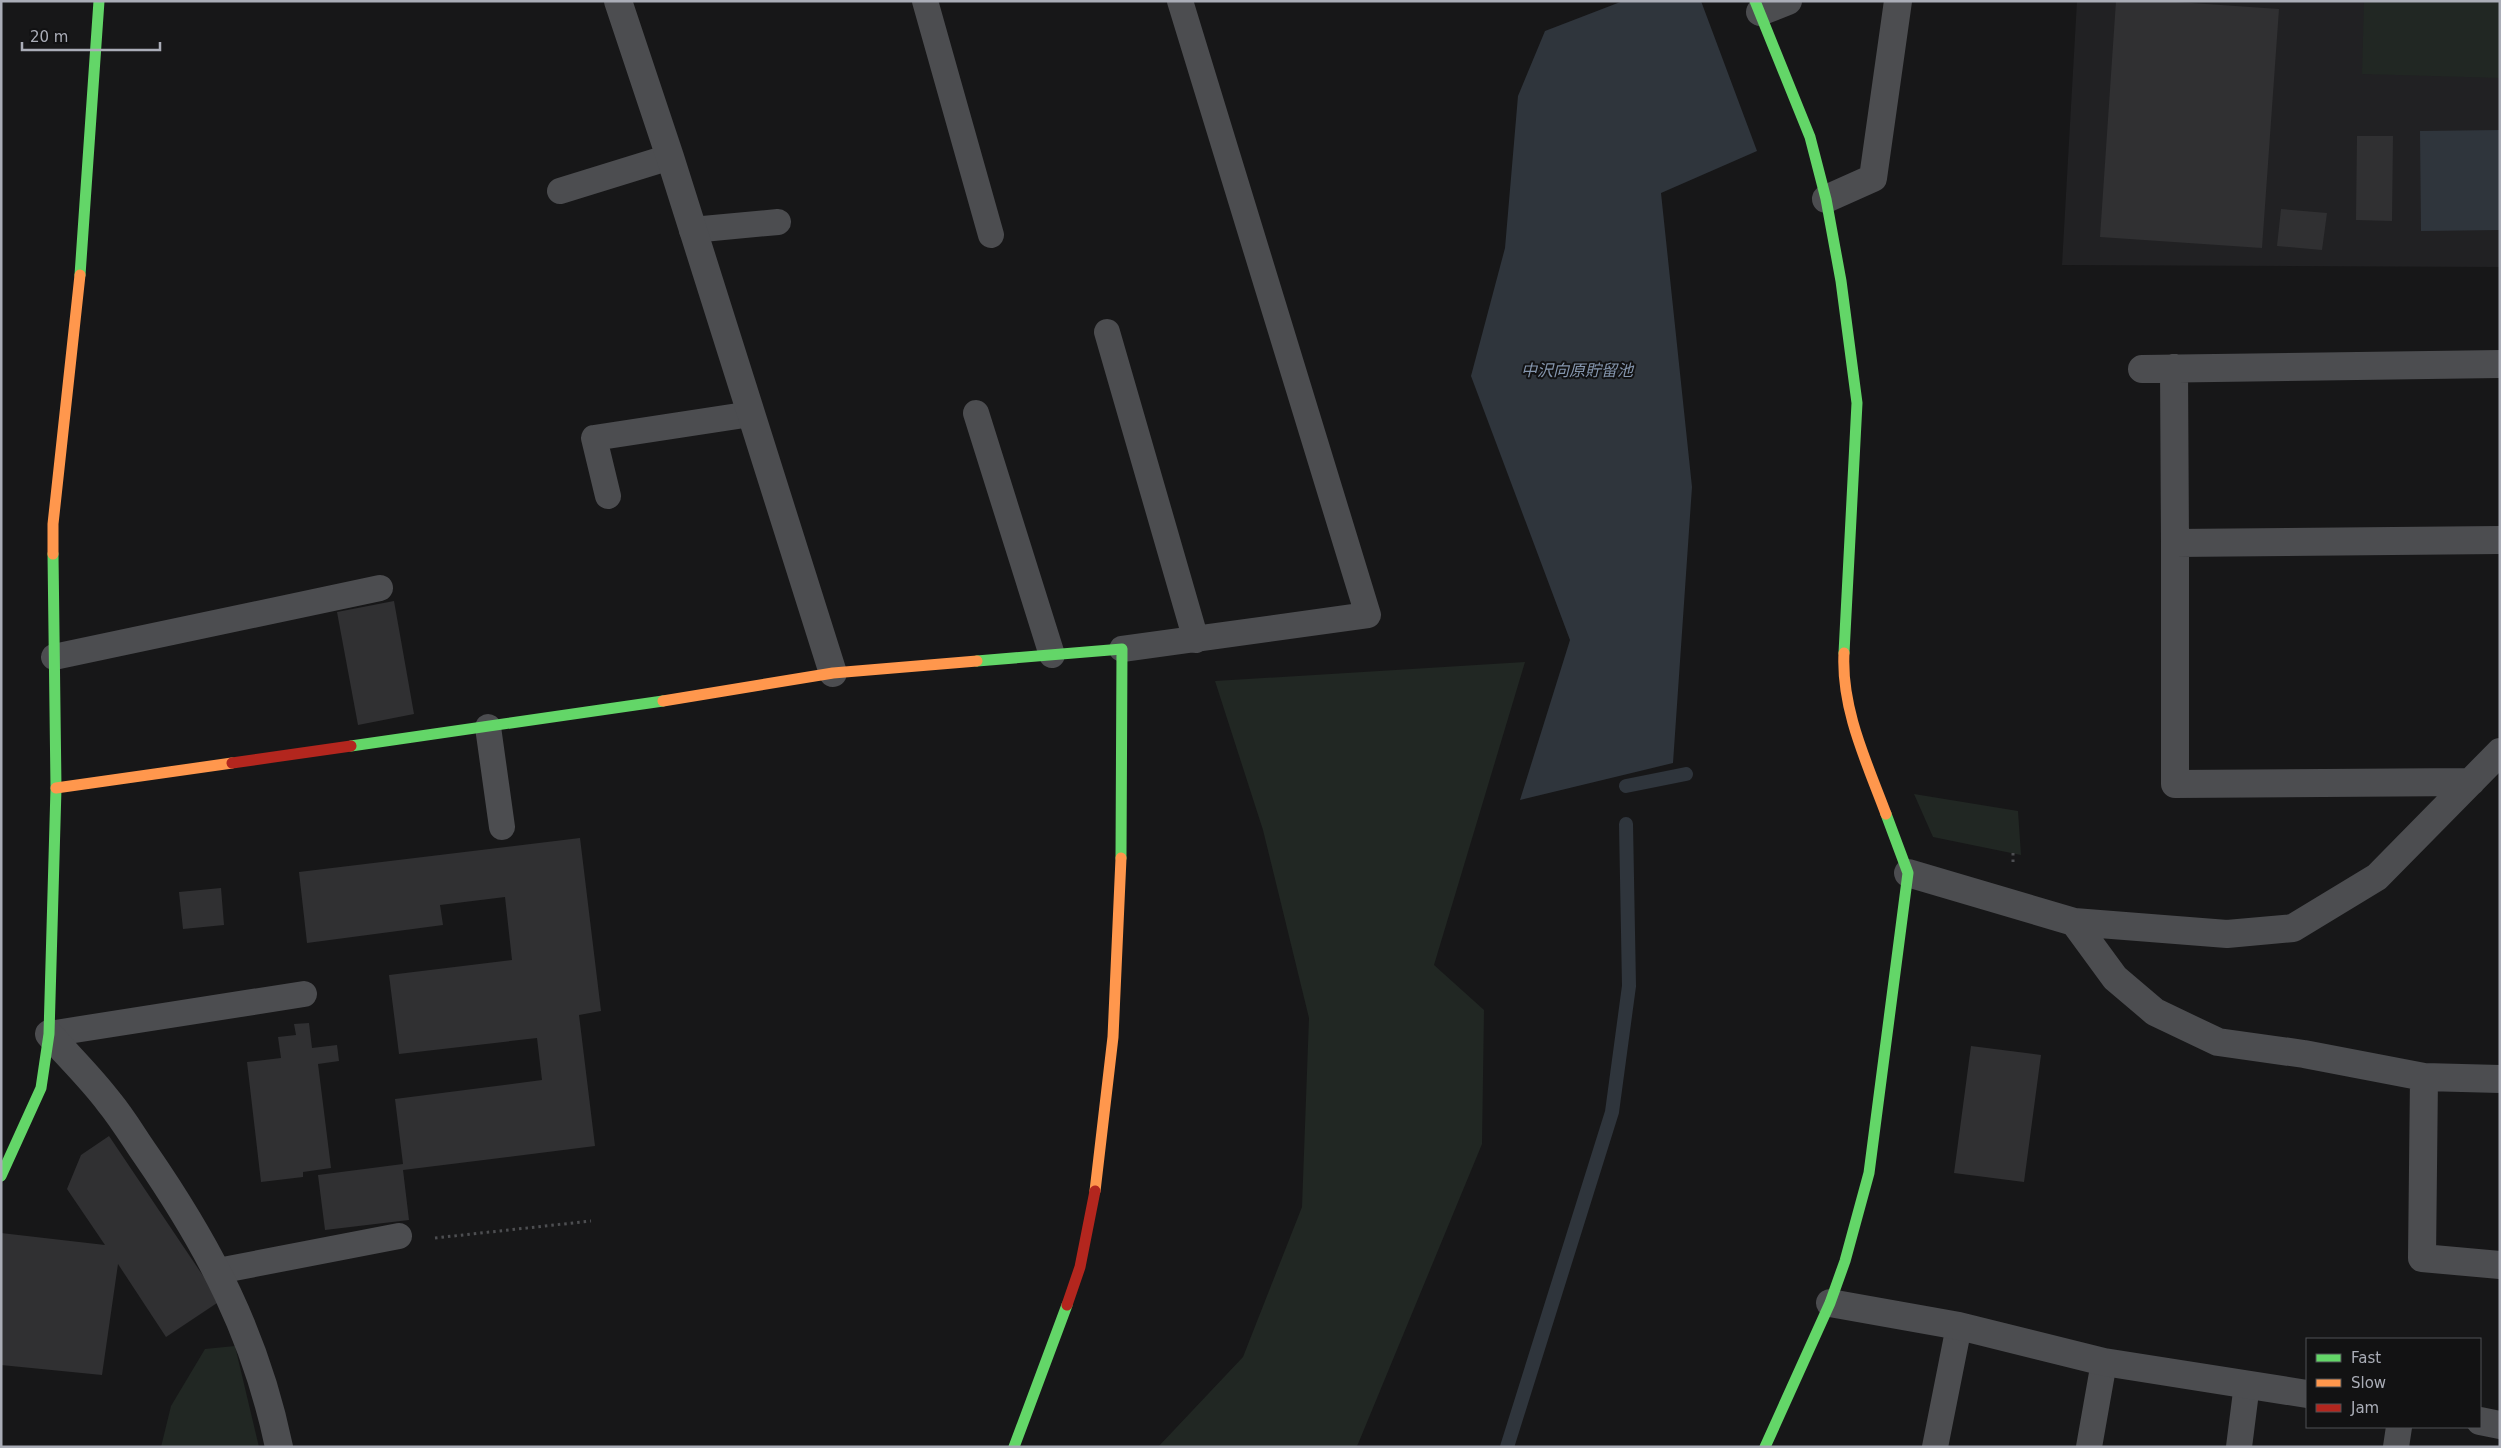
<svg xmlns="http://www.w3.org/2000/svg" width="2501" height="1448" font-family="'DejaVu Sans','Noto Sans JP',sans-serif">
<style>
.built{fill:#212123}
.green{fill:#212723}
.water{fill:#2f353c}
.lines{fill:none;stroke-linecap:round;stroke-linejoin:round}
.stream{stroke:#2f353c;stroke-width:14}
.building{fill:#303032}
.path{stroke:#4d4e51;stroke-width:3;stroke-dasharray:2.5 4;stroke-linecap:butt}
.lane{stroke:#4c4d50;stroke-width:26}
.street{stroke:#4c4d50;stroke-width:28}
.fast{stroke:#63d668;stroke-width:11}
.slow{stroke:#ff974d;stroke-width:11}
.jam{stroke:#b3261e;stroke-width:11}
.labels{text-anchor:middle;stroke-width:4;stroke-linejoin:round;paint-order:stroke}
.water-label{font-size:16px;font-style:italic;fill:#8596ae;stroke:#121213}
</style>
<rect width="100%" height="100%" fill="#171718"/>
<!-- built -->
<path class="built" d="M2077 1H2500V267L2062 265Z"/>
<!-- green -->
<path class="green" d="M2364 1H2500V78L2362 74Z
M1525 662 1434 965 1484 1010 1482 1144 1358 1444 1356 1447H1158L1243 1357 1302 1207 1309 1018 1263 830 1215 681Z
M1914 794 2018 811 2021 855 1933 837Z
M235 1346 259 1447H161L171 1406 205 1349Z"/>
<!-- water -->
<path class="water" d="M1623 1H1701L1757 151 1661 193 1692 487 1673 763 1520 800 1570 640 1471 376 1505 248 1518 96 1545 31Z
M2500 130V230L2421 231 2420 131Z"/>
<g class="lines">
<!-- stream -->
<path class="stream" d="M1626 786 1686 774
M1507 1447 1612 1112 1629 986 1626 824"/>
</g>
<!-- building -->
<path class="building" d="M2116 1H2163L2279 9 2262 248 2100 237Z
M2357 136H2393L2392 221 2356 220Z
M2281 209 2327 213 2322 250 2277 246Z
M394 601 414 714 358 725 337 612Z
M580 838 601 1011 579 1015 595 1146 403 1170 409 1220 325 1230 318 1175 403 1164 395 1099 542 1080 537 1038 399 1054 389 975 512 960 505 897 440 905 443 925 307 943 299 872Z
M221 888 224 925 183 929 179 892Z
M309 1023 312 1048 337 1045 339 1061 318 1064 331 1168 303 1172V1177L261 1182 247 1062 281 1058 278 1037 296 1035 294 1024Z
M1971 1046 2041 1055 2024 1182 1954 1173Z
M109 1136 220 1301 166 1337 118 1264 102 1375 1 1365V1233L105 1245 67 1189 81 1155Z"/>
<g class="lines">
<!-- path -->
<path class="path" d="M2013 853V865
M435 1238 591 1221"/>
<!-- lane -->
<path class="lane" d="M925 1 991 235
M560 191 670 157
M692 230 778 222
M1107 332 1196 640
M976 413 1052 655
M608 496 594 438 751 414
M1122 649 1368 615 1180 1
M54 657 380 588
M488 727 502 827
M49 1034 304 994
M218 1271 399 1236
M1935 1447 1959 1326
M2089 1447 2104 1362
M2239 1447 2247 1384
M2396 1447 2399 1427"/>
<!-- street -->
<path class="street" d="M618 1 670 157 833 673
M1760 12 1788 1
M1826 199 1873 178 1898 1
M2174 368 2175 543
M2142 369 2500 364
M2471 782 2175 784V543L2500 540
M1908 873 2074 922 2227 934 2293 928 2377 877 2500 752
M2074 922 2115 978 2155 1012 2218 1042 2304 1054 2424 1077 2500 1079
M49 1034C69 1057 91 1078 109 1102 123 1119 134 1138 146 1155 210 1248 256 1336 279 1447
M2424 1077 2422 1258 2500 1265
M1830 1303 1959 1326 2104 1362 2307 1394
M2480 1421 2500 1425"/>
<!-- fast -->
<path class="fast" d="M1755 1 1810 137 1826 199 1841 281 1857 403 1844 653
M80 275 99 1
M977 661 1122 649 1121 858
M351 746 663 701
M1 1176 41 1088 49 1034 56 788 53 554
M1014 1447 1067 1305
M1765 1447 1830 1303 1845 1261 1869 1173 1908 873 1886 814"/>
<!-- slow -->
<path class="slow" d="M53 554V524L80 275
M1844 653C1841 709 1867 763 1886 814
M663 701 833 673 977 661
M56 788 232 763
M1095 1191 1113 1037 1121 858"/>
<!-- jam -->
<path class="jam" d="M232 763 351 746
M1067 1305 1080 1267 1095 1191"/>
</g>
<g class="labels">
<!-- water labels -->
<g class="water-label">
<text x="1577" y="376">中沢向原貯留池</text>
</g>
</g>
<!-- border -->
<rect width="2501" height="1448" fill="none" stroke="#aaadb7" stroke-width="5"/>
<!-- legend -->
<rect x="2306" y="1338" width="175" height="90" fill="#121213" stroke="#4f5055"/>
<rect x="2316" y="1354" width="25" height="8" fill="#63d668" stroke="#4f5055"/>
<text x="2351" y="1363" font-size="15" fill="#aaadb7">Fast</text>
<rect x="2316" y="1379" width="25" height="8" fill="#ff974d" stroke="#4f5055"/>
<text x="2351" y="1388" font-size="15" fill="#aaadb7">Slow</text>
<rect x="2316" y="1404" width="25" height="8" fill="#b3261e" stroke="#4f5055"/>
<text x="2351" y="1413" font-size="15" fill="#aaadb7">Jam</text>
<!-- scale -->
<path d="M22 42v8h138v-8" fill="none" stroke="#aaadb7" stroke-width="2.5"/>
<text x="30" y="42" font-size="15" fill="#aaadb7" stroke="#121213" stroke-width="4" paint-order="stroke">20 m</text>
</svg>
